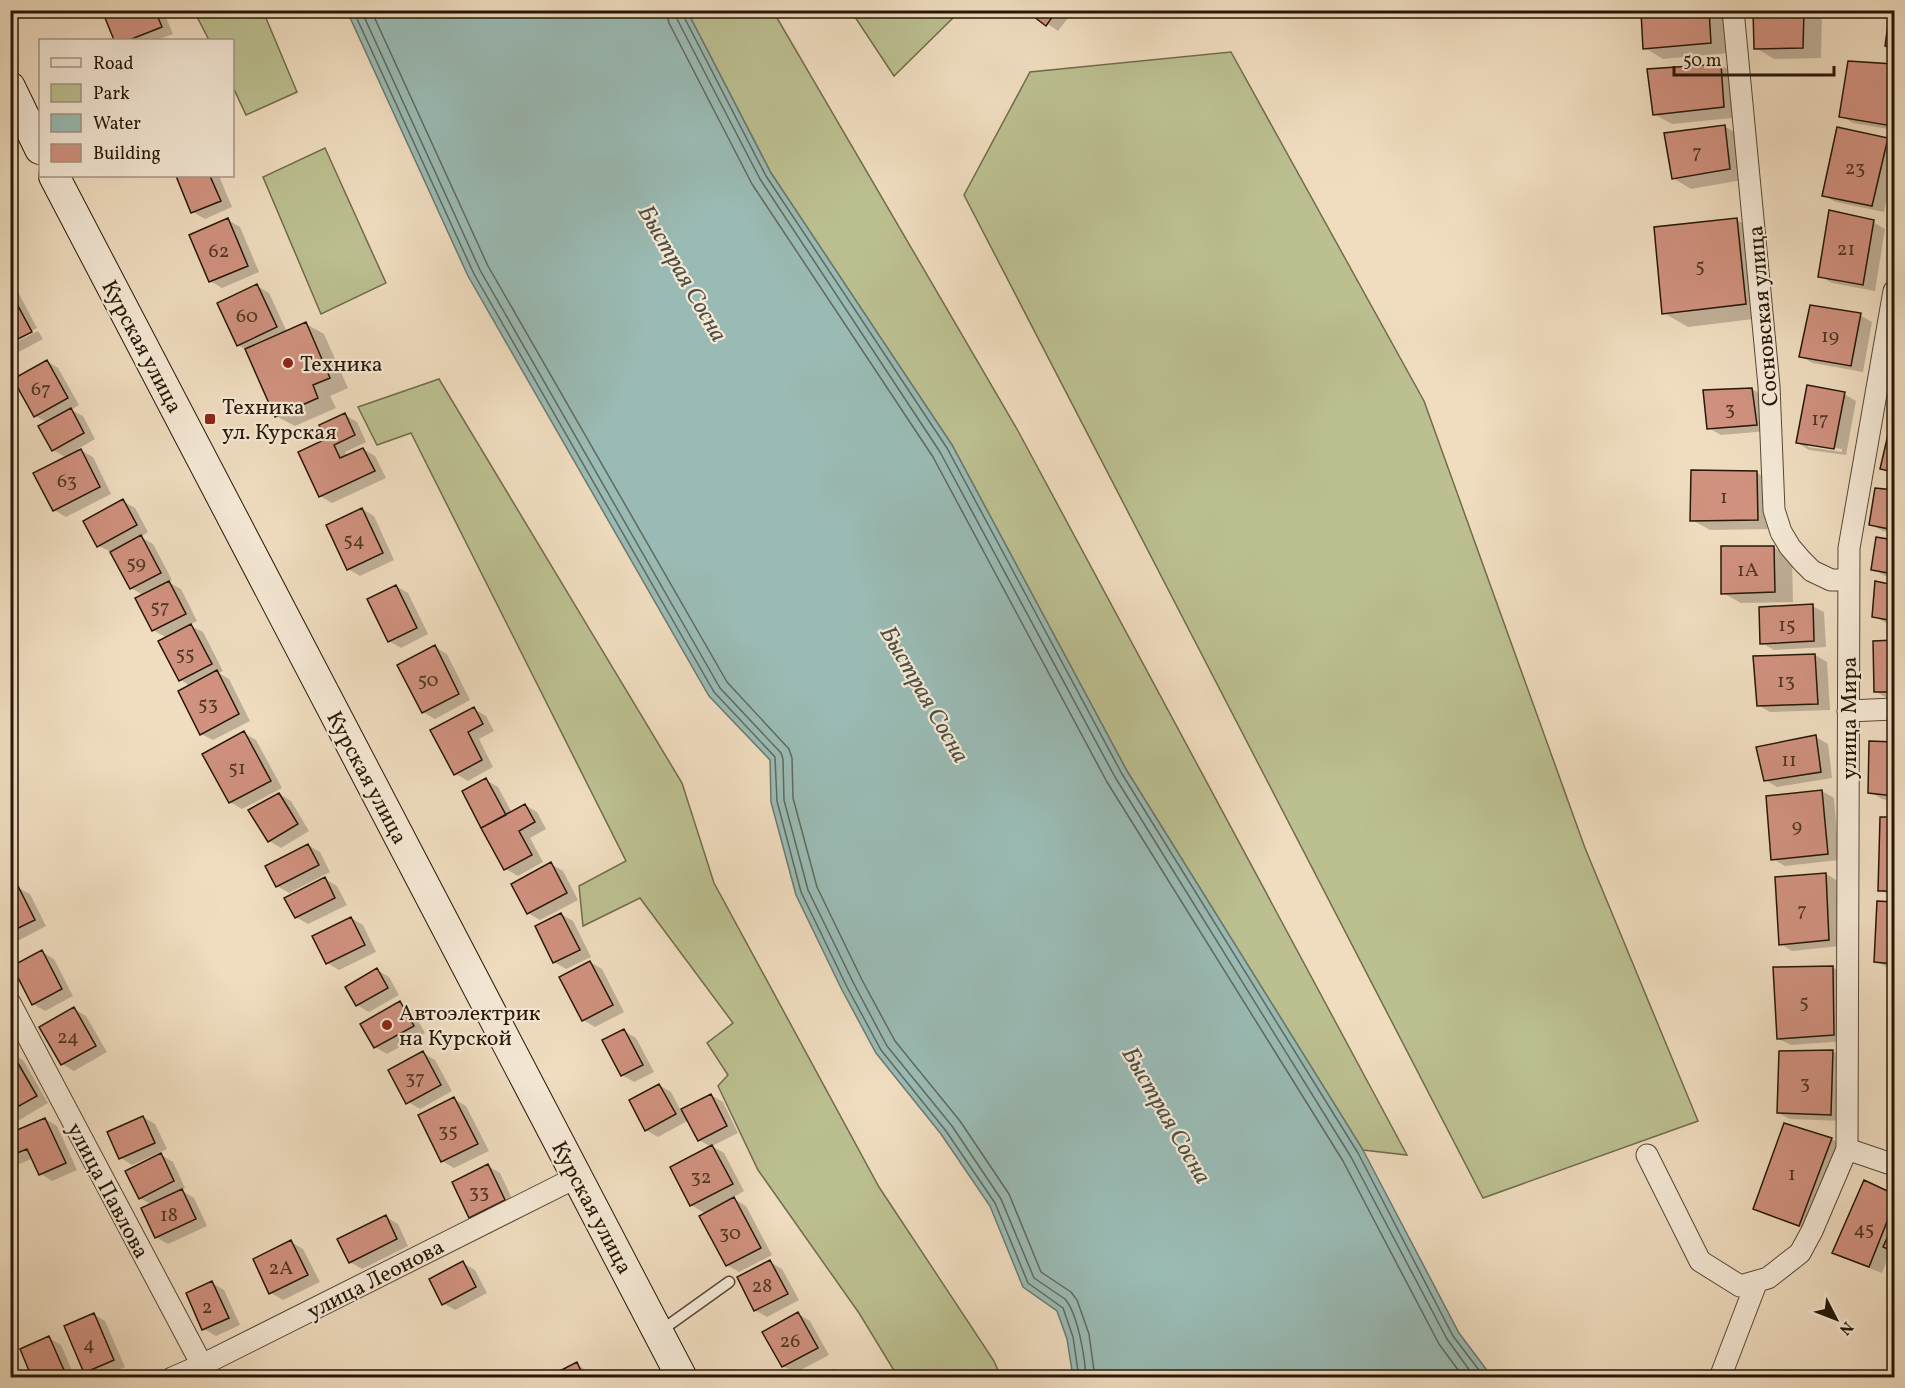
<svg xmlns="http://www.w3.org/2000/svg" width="1905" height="1388" font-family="Vollkorn,serif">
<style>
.green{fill:#bcc091;stroke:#716c4c;stroke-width:1.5}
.water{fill:#9abbb5;stroke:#6c796f;stroke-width:1.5}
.shadow{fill:#0003;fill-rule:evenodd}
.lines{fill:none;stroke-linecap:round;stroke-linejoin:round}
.shore{stroke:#60695e;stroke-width:1.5}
.building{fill:#d19280;stroke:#261706;stroke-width:1.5}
.lane-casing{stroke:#584834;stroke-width:13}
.street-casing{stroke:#584834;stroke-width:23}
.secondary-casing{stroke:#261706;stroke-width:32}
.lane{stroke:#f5e9d6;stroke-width:10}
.street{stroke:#f5e9d6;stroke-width:21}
.secondary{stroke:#f5e9d6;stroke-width:30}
.poi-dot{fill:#8f2418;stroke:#f5e9d6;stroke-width:2}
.labels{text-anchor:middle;stroke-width:4.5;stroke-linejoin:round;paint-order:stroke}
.number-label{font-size:20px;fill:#513624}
.street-label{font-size:22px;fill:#261706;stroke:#f5e9d6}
.poi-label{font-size:22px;fill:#261706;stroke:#f5e9d6;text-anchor:start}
.water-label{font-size:24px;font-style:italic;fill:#4f5043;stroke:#f5e9d6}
</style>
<rect width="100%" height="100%" fill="#f0ddc0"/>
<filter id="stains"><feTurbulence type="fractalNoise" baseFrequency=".00333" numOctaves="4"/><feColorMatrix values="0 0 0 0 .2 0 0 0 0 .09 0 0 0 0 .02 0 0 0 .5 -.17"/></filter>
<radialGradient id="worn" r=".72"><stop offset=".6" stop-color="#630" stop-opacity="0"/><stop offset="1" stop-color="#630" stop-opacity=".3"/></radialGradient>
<!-- green -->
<path class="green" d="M194 11H263L297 92 246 115 233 87 232 40H209Z
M687 11H773L1017 429 1407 1155 1363 1150 1127 771 952 445 771 173Z
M851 11H960L894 76Z
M1231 52 1424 401 1585 848 1698 1121 1483 1198 964 195 1030 72Z
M325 148 386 283 321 314 263 177Z
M439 379 682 783 714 883 879 1187 994 1361 1001 1377H898L859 1313 758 1170 718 1086 728 1075 707 1043 733 1023 640 898 583 926 579 886 626 861 411 433 377 445 358 407Z"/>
<!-- water -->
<path class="water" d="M347 11H687L771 173 952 445 1127 771 1363 1150 1459 1333 1492 1377H1073L1067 1339 1057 1311 1023 1287 990 1206 941 1134 876 1053 842 990 796 895 771 802 770 760 709 696 468 276Z"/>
<!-- shadow -->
<path class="shadow" d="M116 10H163L173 34 157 40H116L107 19 121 13Z
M1027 10H1074L1058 31Z
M1671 10H1714L1727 18 1729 53 1663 59 1645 48Z
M1755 10H1811L1822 17 1821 58 1774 59 1756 48Z
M1891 10H1894V49L1887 45Z
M1849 63 1894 66V130L1853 123 1841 116Z
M1721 65 1739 76 1742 117 1672 124 1654 114Z
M1724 126 1743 137 1748 179 1691 189 1673 178Z
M1887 139 1894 144V166L1884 212 1836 202 1824 196Z
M178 176H219L232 207 205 219 193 212Z
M228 220 240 227 259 272 222 288 210 281Z
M1737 220 1761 234 1770 317 1688 327 1664 313Z
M1873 222 1885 229 1875 291 1832 283 1820 276Z
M257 286 269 293 287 332 306 324 324 334 348 388 330 396 336 408 295 426 276 416 248 351 238 345Z
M10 289 19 294 37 328 10 342Z
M1860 315 1872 322 1863 372 1813 363 1801 357Z
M38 331 43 339 13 355 10 354V345Z
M47 361 58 368 79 405 71 410 83 416 95 439 78 449 93 457 111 494 66 517 54 510 67 458 53 450 47 423 36 416Z
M1752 389 1764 396 1768 431 1721 435 1709 428Z
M1844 394 1856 401 1846 455 1809 450 1798 443ZM1808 444 1842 449V452L1808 447Z
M345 415 357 422 366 442 345 452 348 457 363 449 375 456 386 478 332 503 320 496 300 452 328 439Z
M1891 428 1894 429V475L1882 468Z
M1757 473 1775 484 1776 529 1710 530 1692 520Z
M1877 490 1894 491V533L1883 531 1871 524Z
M123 501 135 508 148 532 141 537 153 544 172 580 168 582 181 589 197 621 189 625 203 632 223 671 219 673 229 679 250 721 213 740 201 734 190 686 181 680 167 638 153 630 143 595 131 588 112 552 98 546Z
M362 509 374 516 394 560 360 576 348 569Z
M1877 539 1894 542V577L1885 576 1873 569Z
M1773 547 1792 558 1793 602 1741 603 1723 593Z
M1877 583 1894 586V624L1886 623 1874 616Z
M396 586 408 593 428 634 401 648 389 641Z
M1812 606 1824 612 1826 647 1774 650 1762 643Z
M1874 642H1894V698H1887L1875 691Z
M435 647 447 654 470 700 435 719 423 712Z
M1815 655 1827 662 1830 710 1770 712 1758 705Z
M474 709 486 716 494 731 479 739 493 767 468 781 456 774Z
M244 733 256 740 282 788 242 809 230 802Z
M1816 737 1828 744 1832 778 1777 787 1765 780Z
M1871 742 1894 743V801L1882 799 1870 792Z
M486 780 498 787 512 813 525 805 537 812 546 829 530 838 543 862 518 876 506 869 464 792Z
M1822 791 1834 798 1839 860 1785 866 1773 859Z
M279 794 291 801 309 831 281 848 269 841Z
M1881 818 1894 819V897L1879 890Z
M308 845 320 852 330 872 289 893 277 886Z
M551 864 563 871 578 900 540 920 528 913Z
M1826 874 1838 881 1840 946 1792 951 1781 944Z
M325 879 337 886 347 905 308 924 296 917Z
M10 882 14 889 18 888 30 894 46 926 10 945Z
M1878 903H1894V969L1888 968 1876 961Z
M561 914 573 921 591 957 566 969 554 962Z
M351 918 363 925 376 952 339 970 327 963Z
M42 952 54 959 73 996 45 1011 33 1004Z
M590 962 602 969 624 1012 595 1027 583 1020 561 978Z
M1832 967 1844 974 1845 1041 1791 1045 1779 1039Z
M377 970 389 977 399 995 369 1012 357 1005 347 987Z
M400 1003 412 1010 425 1033 387 1054 375 1047Z
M74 1009 86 1016 107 1052 74 1071 62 1064 41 1028Z
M624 1031 636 1038 654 1072 634 1082 622 1075Z
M1832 1051 1844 1058 1843 1121 1790 1119 1778 1113Z
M10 1053 23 1060 48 1103 16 1122 10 1118Z
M423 1053 435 1060 452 1091 420 1109 408 1102Z
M659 1085 671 1092 681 1111 711 1095 723 1102 738 1133 712 1146 724 1153 744 1191 732 1198 746 1206 772 1255 739 1272 727 1265 701 1217 706 1214 691 1205 672 1167 711 1147 699 1140 689 1120 658 1137 646 1130Z
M454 1099 466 1106 489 1151 454 1168 442 1161 420 1116Z
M143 1117 155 1124 167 1149 132 1165 121 1158Z
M45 1119 57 1126 77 1170 52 1181 41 1174 33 1158 10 1168V1135Z
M1785 1125 1832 1139 1843 1146 1811 1231 1766 1215 1754 1208Z
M161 1155 173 1162 185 1188 181 1190 194 1198 207 1226 168 1244 156 1237 152 1205 140 1198Z
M488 1166 500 1173 516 1207 482 1224 470 1217Z
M1865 1182 1894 1196V1251L1891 1249 1882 1273 1846 1259 1834 1252Z
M386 1217 398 1224 408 1246 362 1269 350 1262Z
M291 1242 303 1249 320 1282 283 1300 271 1293Z
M770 1262 782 1269 799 1300 767 1317 755 1310Z
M463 1263 475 1270 487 1293 455 1310 443 1303Z
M212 1283 224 1290 240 1325 216 1336 204 1329Z
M93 1314 105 1321 125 1367 101 1378H94L85 1372 66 1326Z
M798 1314 810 1321 829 1355 795 1373 783 1366Z
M49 1338 61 1345 75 1378H34Z
M10 1360 17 1378H10Z
M576 1364 588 1371 592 1378H550Z"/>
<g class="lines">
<!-- shore -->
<path class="shore" d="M353 10 474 274 714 692 775 757 777 801 801 892 847 987 881 1050 946 1131 995 1203 1028 1283 1063 1308 1073 1337 1079 1378
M361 10 480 270 720 688 781 753 783 759 784 800 808 890 854 984 887 1046 952 1126 1001 1199 1034 1278 1065 1299C1078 1314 1085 1358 1086 1378
M371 10 488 266 727 682 789 749 792 758 793 798 817 887 862 980 895 1041 960 1121 1009 1194 1041 1272 1071 1292 1077 1300 1089 1334 1095 1378
M666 10 669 23 752 184 933 457 1107 782 1343 1161 1439 1344 1464 1378
M675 10 677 19 760 179 940 452 1115 777 1351 1157 1447 1339 1475 1378
M683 10V15L766 176 947 448 1122 774 1358 1153 1453 1336 1485 1378"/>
</g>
<!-- building -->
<path class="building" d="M123 10H155L162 27 129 40H114L105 18Z
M1025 10H1057L1046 26Z
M1654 10H1709L1711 43 1643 49 1641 12Z
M1753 10H1804L1803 48 1754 49Z
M1890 10H1894V48L1885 46Z
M1848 61 1894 64V106L1892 126 1839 117Z
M1721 64 1724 107 1653 115 1647 69Z
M1725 125 1730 169 1672 179 1664 133Z
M1837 127 1888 138 1872 206 1822 196Z
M176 176H210L221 201 191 213Z
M1829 210 1874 220 1863 285 1818 277Z
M228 218 248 266 209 282 189 235Z
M1737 218 1746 304 1662 314 1654 227Z
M257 284 277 327 237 346 217 303Z
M10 291 32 332 10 343Z
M1810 305 1861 313 1851 366 1799 357Z
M306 322 330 378 313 385 318 398 275 417 245 349Z
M47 360 68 398 34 417 13 379Z
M1807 385 1845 392 1834 449 1796 443Z
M1752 388 1757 425 1707 429 1703 390Z
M71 408 84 433 52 451 38 426Z
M345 413 355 435 334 445 340 458 363 448 375 471 319 497 298 452 326 439 319 425Z
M1890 426 1894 427V472L1880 469Z
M81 449 100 487 53 511 33 473Z
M1691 470 1757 471 1758 520 1690 521Z
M1875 488 1894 490V530L1869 525Z
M123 499 137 525 97 547 83 521Z
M362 508 383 553 347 570 326 525Z
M141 535 161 573 130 589 110 552Z
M1876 537 1894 540V574L1871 570Z
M1721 546H1774L1775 592 1721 594Z
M169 581 186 614 152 631 135 598Z
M1875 581 1894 585V621L1872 617Z
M396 585 417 628 388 642 367 599Z
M1813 604 1814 641 1760 644 1759 607Z
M191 624 212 664 179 681 158 641Z
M1894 640V692H1874L1873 641Z
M435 645 459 694 422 713 397 665Z
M1815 654 1818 704 1757 706 1753 656Z
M217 670 239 714 200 735 178 691Z
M474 707 483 724 468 732 482 760 454 775 430 730Z
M244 731 271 781 229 803 202 754Z
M1816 735 1821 772 1764 781 1756 747Z
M1869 741 1894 742V796L1868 793Z
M486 778 506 815 481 828 462 791Z
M1822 790 1828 854 1771 860 1766 796Z
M279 793 298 824 268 842 248 810Z
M525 804 535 822 519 831 532 855 504 870 481 828Z
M1880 817H1894V891H1878Z
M308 844 319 865 276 887 265 866Z
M551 862 567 893 527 914 511 884Z
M1826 873 1829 940 1779 945 1775 877Z
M325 877 335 898 295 918 284 898Z
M18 886 35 920 10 932V890Z
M1877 901 1894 902V964L1874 962Z
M561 913 580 950 553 963 535 926Z
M351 917 365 945 326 964 312 936Z
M42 950 62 989 32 1005 12 966Z
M590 961 613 1005 582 1021 559 977Z
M1833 966 1834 1035 1777 1039 1773 967Z
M377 968 388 988 356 1006 345 987Z
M400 1001 414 1026 374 1048 360 1024Z
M74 1007 96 1046 61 1065 39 1027Z
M624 1029 643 1065 621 1076 602 1040Z
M1833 1050 1831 1115 1777 1113 1779 1051Z
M11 1051 37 1096 10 1111V1052Z
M423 1051 441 1085 406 1104 388 1070Z
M659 1084 676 1114 645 1131 629 1100Z
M711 1094 727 1126 698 1141 681 1109Z
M454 1097 478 1144 441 1162 418 1115Z
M143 1116 155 1143 119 1159 107 1132Z
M45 1118 66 1163 39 1175 27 1149 10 1156V1133Z
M1894 1120V1140L1889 1138Z
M1784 1123 1832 1138 1799 1226 1753 1209Z
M712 1145 733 1184 690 1206 670 1167Z
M161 1153 174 1181 139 1199 125 1171Z
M488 1164 505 1200 469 1218 452 1182Z
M1864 1180 1894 1194V1204L1869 1267 1832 1253Z
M182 1189 196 1219 155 1238 141 1208Z
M734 1197 761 1248 726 1266 699 1216Z
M386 1215 397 1239 349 1263 337 1239Z
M1894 1223V1252L1883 1247Z
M291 1240 308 1275 269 1294 253 1259Z
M770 1260 788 1294 754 1311 737 1277Z
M463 1261 476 1287 442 1305 429 1279Z
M212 1281 229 1318 202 1330 186 1293Z
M798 1312 818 1348 782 1367 762 1332Z
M94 1313 114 1360 84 1373 64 1326Z
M49 1336 67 1377 32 1378 20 1349Z
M577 1362 584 1378H546Z
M834 1370 838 1378H821Z"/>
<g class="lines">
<!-- lane casing -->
<g class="lane-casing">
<path id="lane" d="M659 1332 729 1282"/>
</g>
<!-- street casing -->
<g class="street-casing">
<path id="street" d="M1733 10 1769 386 1774 510 1781 532 1790 547 1802 561 1812 571 1831 580H1849
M1848 711 1894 709
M10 1003 202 1365
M1847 1149 1894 1165
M1647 1155 1700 1261 1740 1286 1768 1278 1800 1253 1812 1231 1847 1149 1849 548 1894 291
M172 1378 202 1365 577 1177
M1722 1378 1721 1375 1757 1281"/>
</g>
<!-- secondary casing -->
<g class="secondary-casing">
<path id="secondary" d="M10 87 40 149
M54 176 682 1378"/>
</g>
<!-- lane -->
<use href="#lane" class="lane"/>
<!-- street -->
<use href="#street" class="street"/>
<!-- secondary -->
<use href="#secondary" class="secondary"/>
</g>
<!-- markers -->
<g class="poi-dot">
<circle cx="288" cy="363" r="6"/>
<rect x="204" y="413" width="12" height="12" rx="3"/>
<circle cx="387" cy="1025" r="6"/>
</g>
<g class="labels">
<!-- number labels -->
<g class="number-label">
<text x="1697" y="158">7</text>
<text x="1855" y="174">23</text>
<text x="1846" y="255">21</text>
<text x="219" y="257">62</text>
<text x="1700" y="272">5</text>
<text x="247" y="322">60</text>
<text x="1830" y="342">19</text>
<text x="41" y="395">67</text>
<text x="1730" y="415">3</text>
<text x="1820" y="425">17</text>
<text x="67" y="487">63</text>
<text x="1724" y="503">1</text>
<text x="354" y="546">54</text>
<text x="136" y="569">59</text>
<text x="1748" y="576">1А</text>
<text x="160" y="613">57</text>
<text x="1787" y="631">15</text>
<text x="185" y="660">55</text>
<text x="428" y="686">50</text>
<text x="1786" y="687">13</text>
<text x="208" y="710">53</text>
<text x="1789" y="766">11</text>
<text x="237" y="774">51</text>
<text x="1797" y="832">9</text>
<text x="1802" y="916">7</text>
<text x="1804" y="1008">5</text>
<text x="68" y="1043">24</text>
<text x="415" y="1084">37</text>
<text x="1805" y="1089">3</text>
<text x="448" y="1137">35</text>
<text x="1792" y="1180">1</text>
<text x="701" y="1183">32</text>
<text x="479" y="1198">33</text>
<text x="169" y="1221">18</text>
<text x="1864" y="1235">45</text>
<text x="730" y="1239">30</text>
<text x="281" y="1274">2А</text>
<text x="762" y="1292">28</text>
<text x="207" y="1313">2</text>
<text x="790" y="1347">26</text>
<text x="89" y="1350">4</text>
</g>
<!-- street labels -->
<g class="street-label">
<text transform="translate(1762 316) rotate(-95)" y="8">Сосновская улица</text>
<text transform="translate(143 346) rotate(62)" y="8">Курская улица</text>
<text transform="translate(1848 718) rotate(-90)" y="8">улица Мира</text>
<text transform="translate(368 777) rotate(62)" y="8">Курская улица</text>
<text transform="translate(109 1190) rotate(62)" y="8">улица Павлова</text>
<text transform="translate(593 1207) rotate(62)" y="8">Курская улица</text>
<text transform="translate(375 1278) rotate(-27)" y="8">улица Леонова</text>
</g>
<!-- poi labels -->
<g class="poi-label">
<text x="300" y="371">Техника</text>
<text x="222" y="414">Техника<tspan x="222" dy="25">ул. Курская</tspan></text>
<text x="399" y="1020">Автоэлектрик<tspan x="399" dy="25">на Курской</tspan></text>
</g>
<!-- water labels -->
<g class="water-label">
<text transform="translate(683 273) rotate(60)" y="8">Быстрая Сосна</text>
<text transform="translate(925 694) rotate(60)" y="8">Быстрая Сосна</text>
<text transform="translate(1167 1115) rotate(60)" y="8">Быстрая Сосна</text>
</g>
</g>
<!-- margin -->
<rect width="1905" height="1388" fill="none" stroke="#f0ddc0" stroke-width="36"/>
<rect x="12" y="12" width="1881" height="1364" fill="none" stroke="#261706" stroke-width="3"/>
<rect x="18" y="18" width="1869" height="1352" fill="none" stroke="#261706" stroke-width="1.5"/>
<!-- legend -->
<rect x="39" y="39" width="195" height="138" fill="#f5e9d6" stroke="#a29583" stroke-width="1.5"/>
<rect x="51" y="58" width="30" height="9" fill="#f5e9d6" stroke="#a29583" stroke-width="1.5"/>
<text x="93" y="69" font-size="18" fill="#261706">Road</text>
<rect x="51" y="84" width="30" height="18" fill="#bcc091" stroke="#a29583" stroke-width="1.5"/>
<text x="93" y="99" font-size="18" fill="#261706">Park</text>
<rect x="51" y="114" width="30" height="18" fill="#9abbb5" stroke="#a29583" stroke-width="1.5"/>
<text x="93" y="129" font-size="18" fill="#261706">Water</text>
<rect x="51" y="144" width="30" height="18" fill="#d19280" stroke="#a29583" stroke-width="1.5"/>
<text x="93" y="159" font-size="18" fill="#261706">Building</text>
<!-- north arrow -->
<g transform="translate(1836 1319) rotate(132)" stroke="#f5e9d6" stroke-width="4.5" paint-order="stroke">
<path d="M0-4.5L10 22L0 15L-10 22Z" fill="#261706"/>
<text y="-9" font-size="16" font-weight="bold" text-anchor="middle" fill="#261706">N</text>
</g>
<!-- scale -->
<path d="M1674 66v9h160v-9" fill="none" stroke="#261706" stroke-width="3"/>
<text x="1683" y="66" font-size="18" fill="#261706" stroke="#f5e9d6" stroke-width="4.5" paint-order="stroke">50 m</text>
<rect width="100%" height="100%" filter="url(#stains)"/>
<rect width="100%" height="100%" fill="url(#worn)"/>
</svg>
